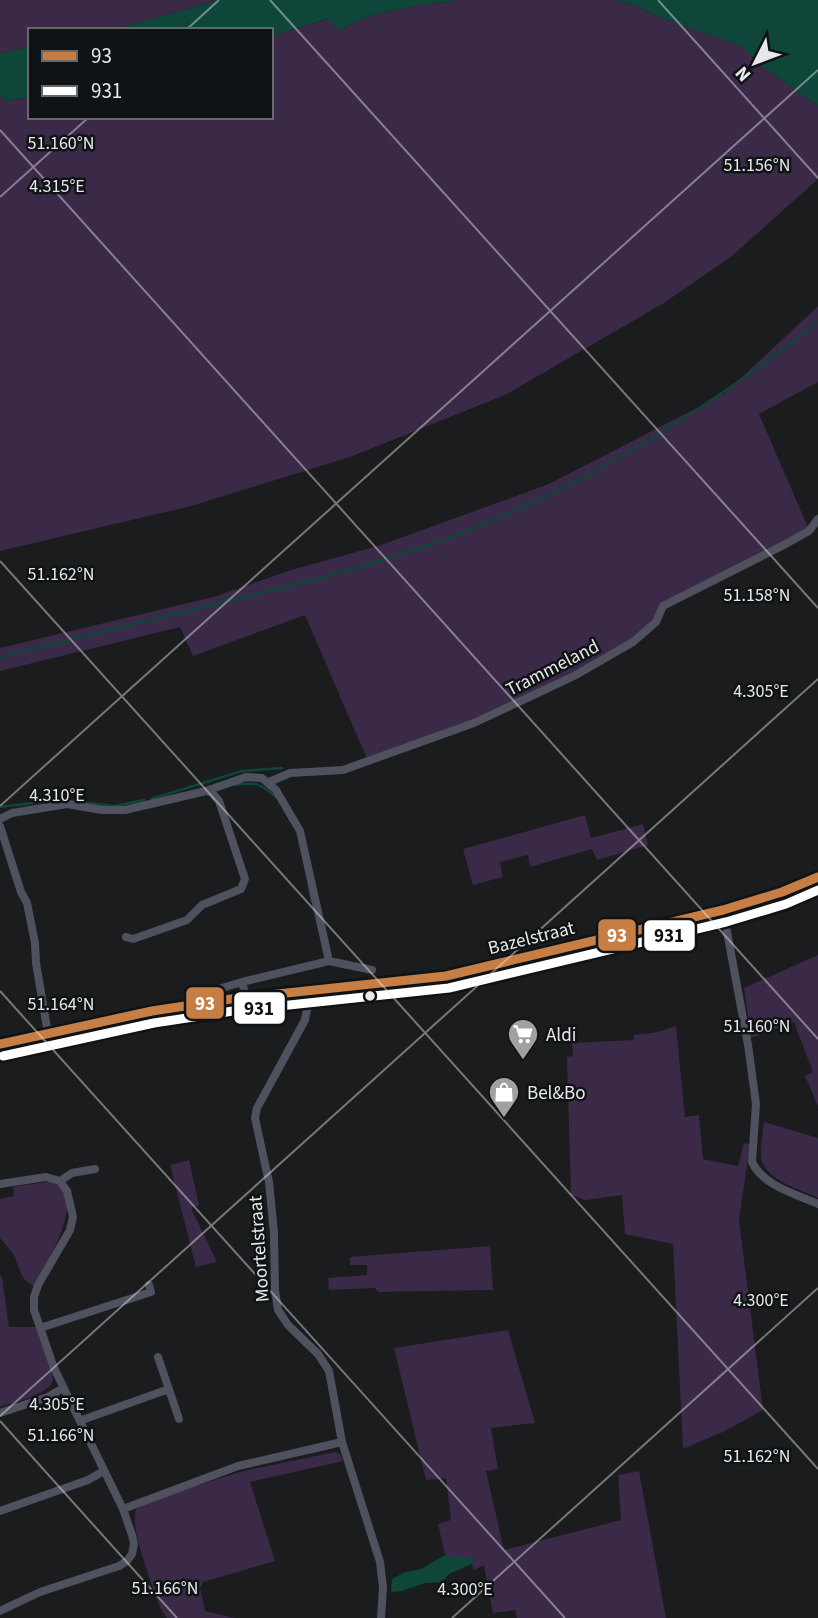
<svg xmlns="http://www.w3.org/2000/svg" width="818" height="1618" font-family="'Source Sans 3',sans-serif">
<style>
.green{fill:#3a2947}
.water{fill:#0e463a}
.lines{fill:none;stroke-linecap:round;stroke-linejoin:round}
.stream{stroke:#0e463a;stroke-width:2.5}
.minor{stroke:#4f515e;stroke-width:8}
.secondary{stroke:#515464;stroke-width:12}
.bus-1-casing{stroke:#101315;stroke-width:14}
.bus-2-casing{stroke:#101315;stroke-width:14}
.bus-1{stroke:#c67e44;stroke-width:9}
.bus-2{stroke:#fff;stroke-width:9}
.ticks{fill:none;stroke:#e6e8e9;stroke-width:2;stroke-opacity:0.45}
.bus-dot{fill:#e6e8e9;stroke:#101315;stroke-width:2.5}
.labels{text-anchor:middle;stroke-width:5;stroke-linejoin:round;paint-order:stroke}
.street-label{font-size:19px;fill:#e6e8e9;stroke:#101315}
.poi-label{font-size:19px;fill:#e6e8e9;stroke:#101315;text-anchor:start}
.ticks-label{font-size:18px;text-anchor:middle;fill:#e6e8e9;stroke:#101315;stroke-width:5;stroke-linejoin:round;paint-order:stroke}
.line-badge{stroke:#101315;stroke-width:2.5}
.badge-label{font-size:19px;text-anchor:middle;font-weight:bold;fill:#fff}
.pale-badge-label{font-size:19px;text-anchor:middle;font-weight:bold;fill:#111}
</style>
<rect width="100%" height="100%" fill="#1a1c1d"/>
<!-- green -->
<path class="green" d="M0 0H219L111 30H30V47L0 53Z
M458 0H614L634 5 661 18 741 46 761 65 818 106V179L732 256 664 303 505 395 350 457 191 506 0 551V96L7 101 30 97V117H271V36L329 19 340 30C376 9 418 6 458 0Z
M818 306V382L759 414 811 534 665 607 658 624 492 719 367 759 305 615 193 656 180 627 0 671V648L217 596 288 571 381 545 549 484 724 394Z
M585 815 591 838 643 824 648 845 597 860 592 849 530 867 528 855 500 862 503 877 473 885 463 849Z
M818 955V1106L805 1076 813 1072 794 1022 751 1038 744 988Z
M676 1026 685 1117 699 1115 703 1159 738 1166 744 1143 750 1144 739 1220 763 1410 725 1431 683 1449 673 1244 625 1234 622 1195 585 1200 571 1195 567 1057 573 1056 572 1043 633 1040 634 1035 658 1032Z
M764 1122 818 1138V1198C800 1189 763 1180 761 1156 760 1145 763 1133 764 1122Z
M189 1160 199 1205 191 1208 217 1262 196 1267 170 1165Z
M52 1181C90 1198 45 1264 33 1286L23 1278 14 1255 0 1238V1199L14 1196 13 1187Z
M490 1246 493 1290 378 1292 375 1288 329 1290 328 1278 367 1275V1265H350V1257Z
M0 1275 2 1277 9 1327H36C39 1336 54 1375 53 1380 51 1394 12 1403 0 1407Z
M508 1330 535 1423 491 1428 498 1469 486 1471 504 1550 621 1520 618 1475 639 1471 666 1618H517L515 1610 493 1613 484 1565 474 1570 472 1565 473 1563 445 1555 438 1524 451 1520 446 1478 426 1480 394 1348Z
M335 1452 340 1454 343 1461 250 1482 275 1561 203 1582 200 1588 205 1611 235 1618H167L161 1609C154 1590 127 1524 137 1508L186 1489 243 1471Z"/>
<!-- water -->
<path class="water" d="M219 0H458C418 6 376 9 340 30L328 19 271 36V30H111Z
M614 0H818V106L761 65 741 46 661 18 634 5Z
M30 47V97L7 101 0 96V53Z
M445 1555 461 1558 472 1557 474 1563 449 1574 442 1582 425 1583 402 1591 391 1592 392 1579 405 1572 421 1569Z"/>
<g class="lines">
<!-- stream -->
<path class="stream" d="M0 657C72 639 144 621 216 604 289 586 363 568 435 543 575 493 702 414 818 322
M233 785C254 783 258 781 276 797
M151 799 242 771 282 768
M58 800 115 806 144 800
M0 807 50 801
M309 888 312 902"/>
<!-- minor -->
<path class="minor" d="M269 782 290 773 343 770 474 723 574 676 633 642 656 622 663 606 780 547 809 531 818 519
M0 819 12 813 67 804 102 810H125L206 791 246 777 262 778 276 790 300 831 329 961
M0 826 21 892 27 903 35 943 36 963 48 1034
M723 910 748 1045 756 1104 752 1162C763 1186 796 1194 818 1204
M126 937 133 939 187 920 202 905 241 889 245 879 219 801 212 793 207 791
M215 990 242 982
M304 992 307 1009 305 1020 257 1108 255 1118 269 1182 274 1233 275 1290 278 1310 288 1325 318 1354 329 1371 342 1442 380 1562 383 1587 381 1618
M246 998 242 982 329 961 372 970
M60 1181 72 1173 95 1169
M0 1184 46 1177 60 1181
M40 1328 151 1292 149 1285
M158 1357 179 1419
M0 1413 48 1397 63 1388
M82 1420 169 1389
M123 1509 238 1466 342 1442
M0 1511 88 1480 104 1471
M0 1611 40 1592 119 1566 127 1561 132 1554 134 1544 132 1535 123 1509 54 1368 34 1310V1297L38 1285 70 1230 73 1217 67 1191 60 1181"/>
<!-- secondary -->
<path class="secondary" d="M0 1044 152 1011 231 999 446 976 723 910 782 892 818 877"/>
<!-- bus-1 casing -->
<g class="bus-1-casing">
<path id="bus-1" d="M0 1044 152 1011 231 999 446 976 723 910 782 892 818 877"/>
</g>
<!-- bus-2 casing -->
<g class="bus-2-casing">
<path id="bus-2" d="M3 1056 154 1023 233 1011 449 988 726 922 786 904 818 890"/>
</g>
<!-- bus-1 -->
<use href="#bus-1" class="bus-1"/>
<!-- bus-2 -->
<use href="#bus-2" class="bus-2"/>
</g>
<!-- ticks -->
<path class="ticks" d="M270 0 818 608M658 0 818 178M186 30 219 0M0 130 818 1039M0 197 89 117M0 561 818 1469M0 806 818 70M0 991 565 1618M0 1416 818 679M0 1421 177 1618M452 1618 818 1288"/>
<!-- icons -->
<defs>
<g id="supermarket-pin" transform="scale(1.575)"><path d="M0 17L-7.5 6A9.5 9.5 0 1 1 7.5 6Z" fill="#9fa1a2" stroke="#101315"/><path d="M-6-5.5h2.5l.6 2H6L4.5 2H-2.5L-4.4-4H-6ZM-1.5 3.2a1.3 1.3 0 1 0 .1 0ZM3 3.2a1.3 1.3 0 1 0 .1 0Z" fill="#fff"/></g>
<g id="shop-pin" transform="scale(1.575)"><path d="M0 17L-7.5 6A9.5 9.5 0 1 1 7.5 6Z" fill="#9fa1a2" stroke="#101315"/><path d="M-5-2.5h2.3a2.7 3.5 0 0 1 5.4 0H5L5.5 6h-11ZM-1.5-2.5h3a1.5 2.3 0 0 0-3 0Z" fill="#fff"/></g>
</defs>
<g fill-rule="evenodd">
<use href="#supermarket-pin" x="523" y="1034"/>
<use href="#shop-pin" x="504" y="1092"/>
</g>
<!-- markers -->
<circle class="bus-dot" cx="370" cy="996" r="6"/>
<g class="labels">
<!-- street labels -->
<g class="street-label">
<text transform="translate(552 667) rotate(-27)" y="7">Trammeland</text>
<text transform="translate(531 937) rotate(-14)" y="7">Bazelstraat</text>
<text transform="translate(258 1249) rotate(-94)" y="7">Moortelstraat</text>
</g>
<!-- poi labels -->
<g class="poi-label">
<text x="546" y="1041">Aldi</text>
<text x="527" y="1099">Bel&amp;Bo</text>
</g>
</g>
<g class="ticks-label">
<text x="61" y="149">51.160°N</text>
<text x="757" y="171">51.156°N</text>
<text x="57" y="192">4.315°E</text>
<text x="61" y="580">51.162°N</text>
<text x="757" y="601">51.158°N</text>
<text x="761" y="697">4.305°E</text>
<text x="57" y="801">4.310°E</text>
<text x="61" y="1010">51.164°N</text>
<text x="757" y="1032">51.160°N</text>
<text x="761" y="1306">4.300°E</text>
<text x="57" y="1410">4.305°E</text>
<text x="61" y="1441">51.166°N</text>
<text x="757" y="1462">51.162°N</text>
<text x="165" y="1594">51.166°N</text>
<text x="465" y="1595">4.300°E</text>
</g>
<g class="line-badge">
<rect x="597" y="918" width="40" height="34" rx="7" fill="#c67e44"/>
<rect x="643" y="919" width="53" height="33" rx="7" fill="#fff"/>
<rect x="185" y="986" width="40" height="34" rx="7" fill="#c67e44"/>
<rect x="233" y="991" width="53" height="34" rx="7" fill="#fff"/>
</g>
<g class="badge-label">
<text x="617" y="942">93</text>
<text x="205" y="1010">93</text>
</g>
<g class="pale-badge-label">
<text x="669" y="942">931</text>
<text x="259" y="1015">931</text>
</g>
<!-- legend -->
<rect x="28" y="28" width="245" height="91" fill="#101315" stroke="#66686a" stroke-width="2"/>
<rect x="42" y="51" width="35" height="10" fill="#c67e44" stroke="#66686a" stroke-width="2"/>
<text x="91" y="63" font-size="21" fill="#e6e8e9">93</text>
<rect x="42" y="86" width="35" height="10" fill="#ffffff" stroke="#66686a" stroke-width="2"/>
<text x="91" y="98" font-size="21" fill="#e6e8e9">931</text>
<!-- north arrow -->
<g transform="translate(755 63) rotate(228)" stroke="#101315" stroke-width="5" paint-order="stroke">
<path d="M0-5L12 26L0 18L-12 26Z" fill="#e6e8e9"/>
<text y="-10" font-size="19" font-weight="bold" text-anchor="middle" fill="#e6e8e9">N</text>
</g>
</svg>
